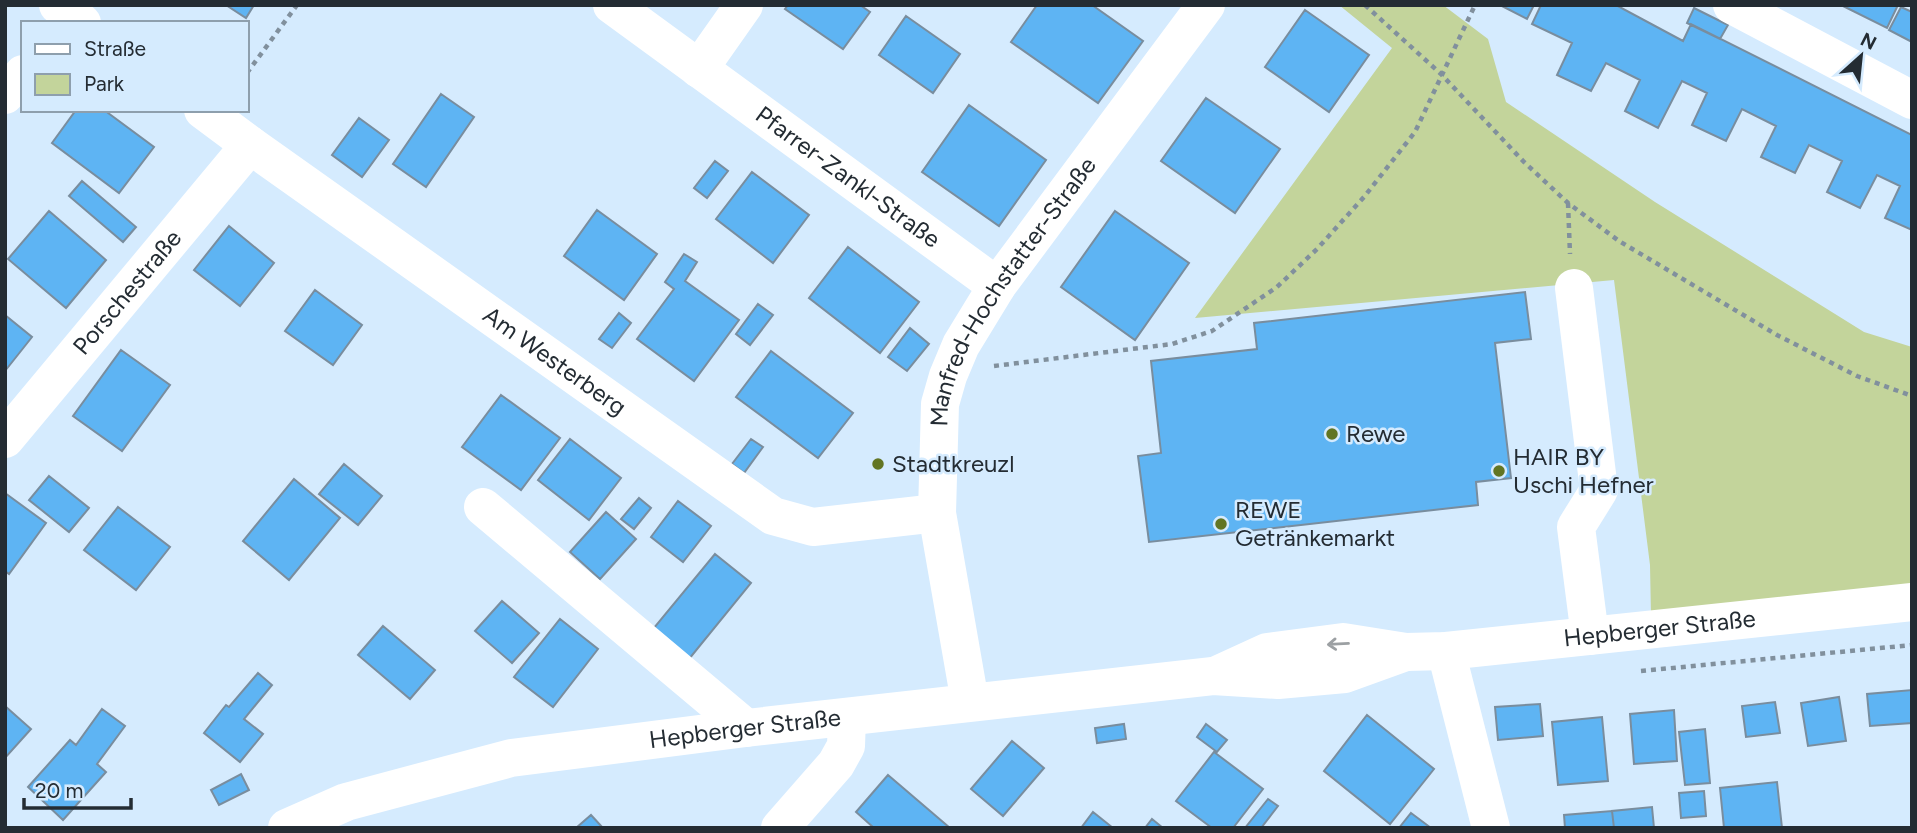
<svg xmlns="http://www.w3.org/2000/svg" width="1917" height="833" font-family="Figtree,sans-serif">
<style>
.green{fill:#c3d49b}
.building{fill:#5eb4f3;stroke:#798d9e;stroke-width:2}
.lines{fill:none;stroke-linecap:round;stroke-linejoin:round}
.path{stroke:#81909d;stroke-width:4.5;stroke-dasharray:5 5;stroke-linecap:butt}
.minor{stroke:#fff;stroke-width:38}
.oneway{stroke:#9ca0a3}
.poi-dot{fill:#627523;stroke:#d5ebfe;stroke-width:2.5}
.labels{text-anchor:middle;stroke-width:5;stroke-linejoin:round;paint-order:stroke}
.street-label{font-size:24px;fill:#242c33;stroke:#d5ebfe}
.poi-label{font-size:24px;fill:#242c33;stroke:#d5ebfe;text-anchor:start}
</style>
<rect width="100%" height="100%" fill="#d5ebfe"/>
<!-- green -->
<path class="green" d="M1339 5H1443L1488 39 1506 102 1655 202 1864 332 1912 347V587L1651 616 1650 565 1614 280 1195 318 1392 48Z"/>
<!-- building -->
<path class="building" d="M226 5H254L246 18Z
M788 5H860L870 12 843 49 785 9Z
M1037 5H1092L1143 41 1098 103 1011 42Z
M1500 5H1534L1527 19Z
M1541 5H1616L1683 41 1691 24 1912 135V230L1885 218 1900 186 1877 175 1860 208 1827 192 1842 161 1809 145 1795 173 1761 157 1776 126 1742 109 1726 141 1692 125 1707 93 1682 81 1658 128 1625 111 1640 80 1606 63 1591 91 1557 75 1572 43 1532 24Z
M1841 5H1898L1887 28Z
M1901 7 1912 12V42L1889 30Z
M1694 8 1728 25 1720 39 1687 23Z
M1305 10 1369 55 1329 112 1265 67Z
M906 16 960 54 933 93 879 55Z
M441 94 474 117 426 187 393 164Z
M1206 98 1280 149 1235 213 1161 161Z
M969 105 1046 160 999 226 922 172Z
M76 110H104L154 147 119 193 52 143Z
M359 118 389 140 362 177 332 155Z
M715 161 728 171 707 198 694 188Z
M752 172 809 215 773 263 716 219Z
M82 181 136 227 123 242 69 196Z
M597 210 657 254 624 300 564 256Z
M49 211 106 260 66 308 8 259Z
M1115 211 1189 263 1135 340 1061 287Z
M229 226 274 263 240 306 194 270Z
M848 247 919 302 880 353 809 298Z
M684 254 697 262 685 281 739 320 694 381 637 339 674 289 665 282Z
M315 290 362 325 333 365 285 331Z
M1525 292 1531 339 1495 343 1511 478 1476 482 1478 505 1149 542 1138 456 1161 453 1151 361 1257 349 1254 323Z
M758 304 773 315 750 345 736 334Z
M619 313 631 323 612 348 599 339Z
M5 315 32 337 5 371Z
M910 328 929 344 907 371 888 357Z
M121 350 170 385 122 451 73 416Z
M771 351 853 413 818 458 736 397Z
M501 395 560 438 521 490 462 447Z
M570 439 621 478 589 520 538 480Z
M751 439 763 447 744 473 732 464Z
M344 464 382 496 358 525 319 494Z
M49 476 89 508 69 532 29 500Z
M294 479 340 518 289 580 243 541Z
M5 493 46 523 9 574 5 571Z
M639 498 651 508 634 529 621 519Z
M678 501 711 526 683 562 651 537Z
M118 507 170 547 136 590 84 550Z
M606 512 636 539 600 579 570 552Z
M715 554 751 583 689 659 653 629Z
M502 601 539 633 512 663 475 631Z
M560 619 598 649 553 707 514 677Z
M383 626 435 670 410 699 358 655Z
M258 673 272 685 244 719 263 734 240 762 204 733 226 705 229 707Z
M1912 690V723L1870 726 1867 694Z
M1839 697 1846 741 1808 746 1801 703Z
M1775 702 1780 733 1746 737 1742 706Z
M1540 704 1543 736 1498 740 1495 707Z
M5 706 31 729 5 758Z
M102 709 125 726 97 764 106 772 63 820 28 787 70 740 76 745Z
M1674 710 1677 761 1634 764 1630 714Z
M1367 715 1434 769 1390 824 1324 771Z
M1602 717 1608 781 1558 785 1552 722Z
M1124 724 1126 739 1097 743 1095 728Z
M1206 724 1227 740 1217 752 1197 737Z
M1705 729 1710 783 1685 785 1679 732Z
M1012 741 1044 768 1003 816 971 789Z
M1214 752 1263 789 1233 828H1212L1176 801Z
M241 774 249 790 219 805 211 790Z
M888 775 950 828H874L856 812Z
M1777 782 1782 828H1724L1720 788Z
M1704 791 1706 816 1681 818 1679 793Z
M1268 799 1278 806 1261 828H1245Z
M1652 807 1654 828H1614L1612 811Z
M1612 811 1614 828H1565L1564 815Z
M1093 812 1113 828H1081Z
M1411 813 1431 828H1399Z
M591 815 603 828H576Z
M1152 819 1163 828H1145Z"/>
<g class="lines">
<!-- path -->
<path class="path" d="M1365 5 1441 74 1524 162 1568 203 1619 241 1777 335 1857 376 1912 396
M247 73 297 5
M1568 203 1570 254
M994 366 1172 344 1212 331 1277 287 1317 249 1364 197 1415 132 1475 5
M1641 671 1912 645"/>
<!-- minor -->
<g class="minor">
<path d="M58 5 82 23"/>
<path id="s1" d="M612 5 997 286"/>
<path d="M1732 5 1912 100"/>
<path d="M699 69 744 5"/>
<path d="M5 95 23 74"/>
<path id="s2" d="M203 110 250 145 773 516 813 527 937 513"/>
<path d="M1574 288 1599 490 1576 527 1590 636"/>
<path id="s3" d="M5 439 250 145"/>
<path d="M483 507 746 728"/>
<path d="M1446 651 1491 828"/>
<path id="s4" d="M1219 674 1267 652 1343 642 1406 652 1446 651 1912 602"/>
<path id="s5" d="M970 702 937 513 940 404 948 376 961 345 997 286 1206 5"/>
<path id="s6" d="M287 828 346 802 511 758 746 728 1213 676 1278 680 1345 674 1406 652"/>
<path d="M780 828 836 764 846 746 847 717"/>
</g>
</g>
<!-- one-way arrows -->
<defs><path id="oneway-shaft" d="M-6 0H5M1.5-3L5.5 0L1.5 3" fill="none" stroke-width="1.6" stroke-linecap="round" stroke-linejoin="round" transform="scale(1.75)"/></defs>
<use class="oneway" href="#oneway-shaft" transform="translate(1338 644) rotate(177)"/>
<!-- markers -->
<g class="poi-dot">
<circle cx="1332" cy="434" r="7"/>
<circle cx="878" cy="464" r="7"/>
<circle cx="1499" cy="471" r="7"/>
<circle cx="1221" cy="524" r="7"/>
</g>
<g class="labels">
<!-- street labels -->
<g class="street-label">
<text dy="8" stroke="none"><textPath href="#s1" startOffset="292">Pfarrer-Zankl-Straße</textPath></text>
<text dy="8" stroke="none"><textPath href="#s3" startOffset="191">Porschestraße</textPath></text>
<text dy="8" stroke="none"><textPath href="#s5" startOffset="434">Manfred-Hochstatter-Straße</textPath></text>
<text dy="8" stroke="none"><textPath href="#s2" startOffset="432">Am Westerberg</textPath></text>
<text dy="8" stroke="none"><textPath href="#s4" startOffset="448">Hepberger Straße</textPath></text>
<text dy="8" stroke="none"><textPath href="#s6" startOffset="471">Hepberger Straße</textPath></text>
</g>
<!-- poi labels -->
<g class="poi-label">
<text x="1346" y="442">Rewe</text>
<text x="1513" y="465">HAIR BY<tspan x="1513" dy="28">Uschi Hefner</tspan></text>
<text x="892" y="472">Stadtkreuzl</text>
<text x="1235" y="518">REWE<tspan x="1235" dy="28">Getränkemarkt</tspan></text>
</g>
</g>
<!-- border -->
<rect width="1917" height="833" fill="none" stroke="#242c33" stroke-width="14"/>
<!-- legend -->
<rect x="21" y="21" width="228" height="91" fill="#d5ebfe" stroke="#8e9fad" stroke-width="2"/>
<rect x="35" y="44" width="35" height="10" fill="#ffffff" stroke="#8e9fad" stroke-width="2"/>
<text x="84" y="56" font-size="21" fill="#242c33">Straße</text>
<rect x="35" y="74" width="35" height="21" fill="#c3d49b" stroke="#8e9fad" stroke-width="2"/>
<text x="84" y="91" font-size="21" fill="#242c33">Park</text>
<!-- north arrow -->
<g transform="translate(1861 56) rotate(27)" stroke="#d5ebfe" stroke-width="5" paint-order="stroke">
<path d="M0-5L12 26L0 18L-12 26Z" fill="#242c33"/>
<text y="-10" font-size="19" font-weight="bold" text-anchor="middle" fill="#242c33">N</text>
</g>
<!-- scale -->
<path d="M24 798v10h107v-10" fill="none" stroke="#242c33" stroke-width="3.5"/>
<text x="35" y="798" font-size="21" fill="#242c33" stroke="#d5ebfe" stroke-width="5" paint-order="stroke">20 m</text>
</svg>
